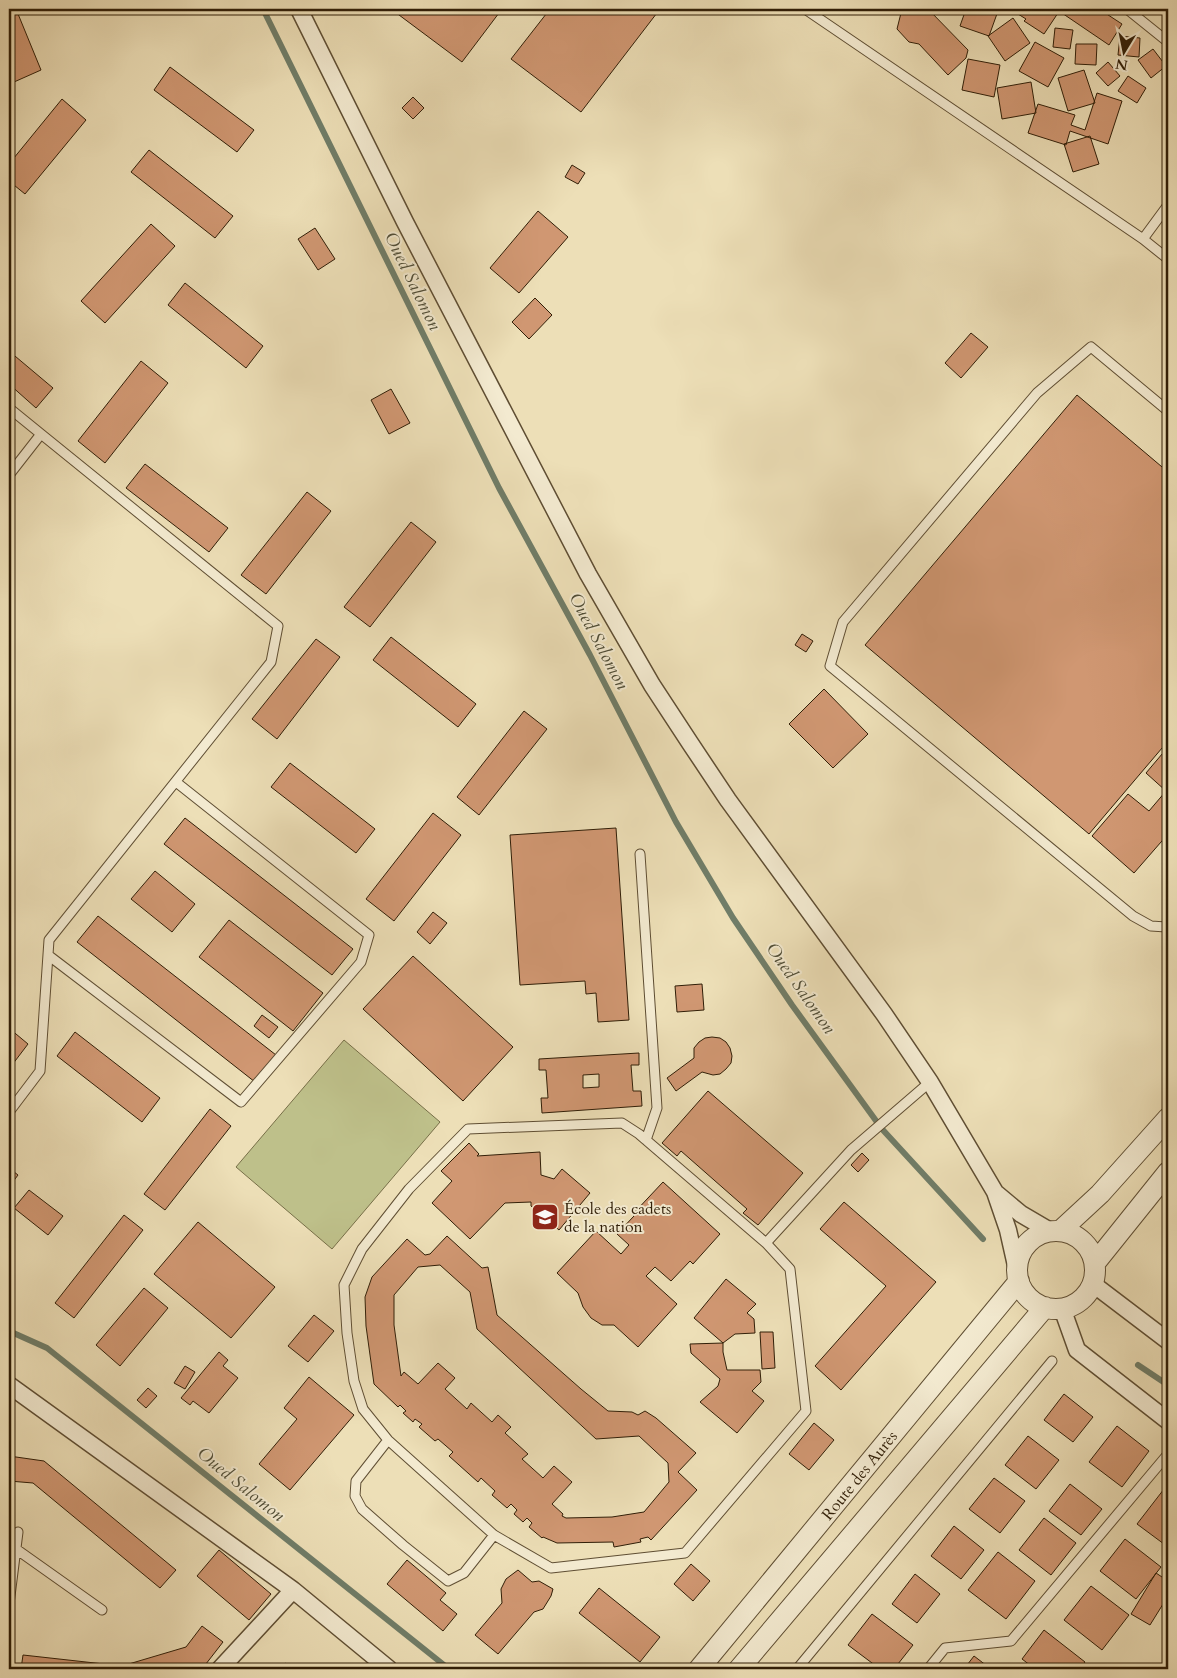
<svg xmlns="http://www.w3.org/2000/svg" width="1177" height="1678" font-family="Cardo,serif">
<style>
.green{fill:#bec08a;stroke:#776f48}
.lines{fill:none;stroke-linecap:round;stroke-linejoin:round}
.stream{stroke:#707d68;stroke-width:6}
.building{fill:#d09772;stroke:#301e07;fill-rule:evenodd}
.service-casing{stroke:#5f4e33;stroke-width:11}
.minor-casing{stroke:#5f4e33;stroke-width:19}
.tertiary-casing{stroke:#5f4e33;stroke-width:22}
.service{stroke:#f3ead0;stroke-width:9}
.minor{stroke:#f3ead0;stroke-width:16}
.tertiary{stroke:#f3ead0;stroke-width:20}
.labels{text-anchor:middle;stroke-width:4;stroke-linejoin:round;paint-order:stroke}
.poi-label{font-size:16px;fill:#301e07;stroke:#f3ead0;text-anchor:start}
.street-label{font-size:16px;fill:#301e07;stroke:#f3ead0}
.water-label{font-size:18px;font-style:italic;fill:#504e37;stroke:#f3ead0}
</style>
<rect width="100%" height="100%" fill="#eddfb7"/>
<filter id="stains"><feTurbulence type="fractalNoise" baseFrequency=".004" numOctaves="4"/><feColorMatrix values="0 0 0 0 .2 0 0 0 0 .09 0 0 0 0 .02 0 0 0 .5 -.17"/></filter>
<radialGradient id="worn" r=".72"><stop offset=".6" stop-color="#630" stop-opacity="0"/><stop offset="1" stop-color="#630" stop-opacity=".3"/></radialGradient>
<!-- green -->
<path class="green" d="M344 1040 440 1122 332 1249 236 1167Z"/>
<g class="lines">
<!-- stream -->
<path class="stream" d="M263 9 499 488 590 655 676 822 733 918 792 1005 882 1129 983 1239
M9 1331 47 1348 449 1669
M1138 1365 1168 1385"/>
</g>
<!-- building -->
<path class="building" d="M9 9H16L41 70 14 82 9 70Z
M391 9H502L462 62Z
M550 9H660L581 112 511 59Z
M885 9H928L968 50 966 58 948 75 919 44 909 42 897 29 901 13Z
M966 9H990L998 11 989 36 960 26Z
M1010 9H1052L1058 13 1044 34 1024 21 1026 19Z
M1056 9H1099L1122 24 1109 45Z
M1013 18 1030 43 1005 61 988 36Z
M1055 28 1073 30 1070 49 1053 47Z
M1120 36 1140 38 1139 57 1118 55Z
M1035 42 1064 58 1048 87 1019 71Z
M1076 44H1097L1096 65 1075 64Z
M1153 49 1166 66 1151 78 1138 60Z
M968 59 1000 65 994 97 962 90Z
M1108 62 1120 76 1108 86 1096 73Z
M170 67 254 130 237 152 154 90Z
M1084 70 1095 103 1068 111 1058 78Z
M1128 76 1146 88 1137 103 1118 91Z
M1031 82 1036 113 1002 119 997 88Z
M1097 93 1122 101 1108 144 1070 131 1066 145 1028 133 1038 104 1075 115 1071 125 1085 130Z
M413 97 424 108 413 119 402 108Z
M62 99 86 120 25 194 9 181V164Z
M1090 136 1099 164 1073 172 1064 144Z
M149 150 233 216 215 238 131 172Z
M572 165 585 173 578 184 565 177Z
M538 211 568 237 519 293 490 268Z
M151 224 175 246 105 323 81 301Z
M315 228 335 259 318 270 298 239Z
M185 283 263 346 246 368 168 305Z
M535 298 552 315 529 339 512 322Z
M971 333 988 347 961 378 945 363Z
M9 351 53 388 36 408 9 384Z
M141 361 168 383 105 463 78 441Z
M391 389 410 423 389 434 371 400Z
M1077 395 1168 472V741L1089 834 865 645Z
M145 464 228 528 209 552 126 488Z
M307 492 331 511 266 594 241 575Z
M411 522 436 542 370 627 344 607Z
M802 634 813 641 806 652 795 645Z
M391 637 476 704 458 727 373 660Z
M316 639 340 657 277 739 252 719Z
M824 689 868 734 833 768 789 724Z
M524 711 547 729 479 815 457 797Z
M1168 747V834L1134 873 1092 836 1128 794 1149 811 1166 791 1146 773Z
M290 763 375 829 356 853 271 787Z
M433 813 461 835 394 921 366 899Z
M185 818 353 949 332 975 164 844Z
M616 828 629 1020 598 1022 596 993 586 994 585 981 520 985 510 835Z
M155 871 195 904 172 932 131 899Z
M433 912 447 923 430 944 417 932Z
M98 916 276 1055 255 1082 77 942Z
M229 920 323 993 293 1031 199 957Z
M413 956 513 1047 463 1101 363 1009Z
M702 984 704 1010 677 1012 675 986Z
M262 1015 278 1027 269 1038 254 1026Z
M10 1029 28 1044 9 1069V1030Z
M75 1032 160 1098 142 1122 57 1056Z
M712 1037 720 1038 726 1042 730 1048 732 1056 731 1063 726 1069 720 1074 713 1075 702 1072 676 1091 667 1078 694 1058V1048L699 1042 705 1038Z
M639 1053V1065H631L633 1091H641L642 1106 542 1113 541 1098H548L546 1070H539V1059ZM599 1074V1087L583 1088V1075Z
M708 1091 803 1173 758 1225 743 1213 747 1209 681 1151 677 1156 662 1143Z
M210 1109 231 1126 165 1210 144 1194Z
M469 1143 479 1154 477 1156 540 1152 541 1175 554 1179 562 1169 590 1193 559 1230 531 1206V1202L505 1203 470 1239 432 1203 452 1181 441 1171Z
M862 1153 869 1160 858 1172 851 1165Z
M9 1168 18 1175 9 1187Z
M663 1182 720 1234 693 1264 690 1261 671 1281 655 1267 646 1276 677 1304 638 1347 614 1325H602L591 1318 583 1307 578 1293 557 1273 596 1231 621 1254 629 1245 617 1234 634 1216 633 1214Z
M29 1190 63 1216 48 1235 14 1208Z
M844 1202 936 1282 841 1390 815 1366 886 1286 820 1229Z
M124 1215 143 1230 74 1318 55 1303Z
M198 1222 275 1287 231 1338 154 1274Z
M447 1236 482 1268 488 1267 497 1315 581 1389 608 1411 632 1412 638 1415 645 1411 656 1418 696 1453 678 1472 697 1490 651 1540 648 1537 640 1539 641 1542 614 1547 613 1542 557 1543 543 1537 542 1538 529 1527 532 1523 527 1518 523 1522 514 1514 517 1510 511 1504 507 1508 492 1495 495 1491 481 1478 478 1482 449 1456 453 1452 438 1439 435 1441 419 1427 422 1424 415 1419 413 1422 403 1413 406 1411 400 1405 398 1407 374 1384 366 1326 365 1297 372 1277 407 1239 425 1255 430 1254ZM440 1265 470 1292 477 1329 596 1439 639 1436 668 1463 669 1482 644 1512 612 1517 566 1518 562 1516 563 1514 552 1504 572 1482 554 1466 543 1478 522 1459 528 1454 505 1433 511 1427 498 1415 492 1422 471 1403 467 1409 445 1389 455 1378 438 1363 418 1384 404 1372 401 1376 394 1325V1295L418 1267Z
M726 1279 756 1304 747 1313 754 1319 755 1333 735 1334 723 1343 694 1318Z
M144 1288 168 1308 120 1366 96 1345Z
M314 1315 334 1331 308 1362 288 1346Z
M760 1332H773L775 1368 762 1369Z
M723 1343V1352L727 1370H760L761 1382 752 1391 764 1401 737 1433 700 1402 718 1386 720 1379 691 1353 690 1344Z
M219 1352 228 1360 223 1366 238 1378 209 1413 193 1401 190 1405 181 1398Z
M185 1366 195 1372 185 1389 174 1383Z
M309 1377 354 1415 290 1490 259 1464 297 1419 284 1408Z
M148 1388 157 1396 146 1408 137 1400Z
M1064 1394 1093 1417 1073 1442 1044 1420Z
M814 1423 834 1440 809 1470 789 1454Z
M1117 1426 1149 1451 1122 1487 1089 1462Z
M1028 1436 1059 1460 1036 1489 1005 1465Z
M9 1456 44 1461 176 1570 160 1588 33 1483 9 1481Z
M994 1478 1025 1501 1000 1533 969 1509Z
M1070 1484 1102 1509 1081 1535 1049 1511Z
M1164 1489 1168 1492V1547L1137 1524Z
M1044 1518 1076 1543 1051 1575 1019 1550Z
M954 1526 984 1550 961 1579 931 1556Z
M1125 1539 1161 1567 1136 1599 1100 1571Z
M219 1550 271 1594 249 1620 197 1576Z
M998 1552 1035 1581 1006 1619 968 1590Z
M407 1560 446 1593 440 1600 457 1614 443 1631 387 1584Z
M691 1564 710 1581 693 1601 674 1584Z
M518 1570 532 1582 539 1581 553 1589 551 1596 543 1609 534 1612 498 1654 475 1635 502 1603 501 1589 506 1579Z
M1156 1573 1168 1581V1596L1150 1625 1131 1614Z
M915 1574 940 1594 917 1623 892 1604Z
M1091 1586 1129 1615 1102 1650 1064 1620Z
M599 1588 660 1637 640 1662 579 1613Z
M872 1614 913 1645 894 1669H880L848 1645Z
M202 1626 223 1642 202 1669H21L23 1655 122 1666 186 1647Z
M1044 1630 1085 1662 1080 1669H1035L1022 1659Z
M974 1656 991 1669H964Z
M285 1663 293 1669H279Z"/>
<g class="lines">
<!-- service casing -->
<g class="service-casing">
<path id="service" d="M805 9 1143 239 1168 259
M1127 9 1168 42
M1143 239 1168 205
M9 408 41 434 9 475
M1168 411 1091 347 1037 393 843 622 830 666 1133 916 1151 926 1166 927 1168 924
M640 854 657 1108 646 1140
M48 955 241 1102 361 962 369 935 176 782
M9 1112 40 1071 49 940 271 662 278 626 41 434
M622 1123 639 1134 766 1243 790 1269 806 1411 685 1553 551 1568 494 1535 388 1440 363 1409 354 1381 347 1333 344 1285 362 1249 409 1189 468 1129Z
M766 1243 851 1150 930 1082
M388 1440 356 1481 355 1496 362 1509 403 1545 448 1581 464 1573 494 1535
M16 1549 102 1610
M9 1604 18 1532
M797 1669 1052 1361
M928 1669 945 1648 1011 1641 1168 1454"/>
</g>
<!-- minor casing -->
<g class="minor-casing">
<path id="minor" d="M299 9 405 222 588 574 652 685 690 743 728 800 884 1014 930 1082 995 1192 1008 1230 1017 1270
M997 1194 1021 1214 1050 1231
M1093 1284 1168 1341
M1062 1308 1077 1350 1168 1421
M9 1385 293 1590 389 1669
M220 1669 293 1590"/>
</g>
<!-- tertiary casing -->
<g class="tertiary-casing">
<path id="tertiary" d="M1060 1231 1100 1194 1168 1118
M1017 1270a39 39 0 1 1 78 0a39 39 0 1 1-78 0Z
M1095 1263 1168 1172
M699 1669 1019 1281
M739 1669 1045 1307"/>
</g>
<!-- service -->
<use href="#service" class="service"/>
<!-- minor -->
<use href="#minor" class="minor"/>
<!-- tertiary -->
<use href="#tertiary" class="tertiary"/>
</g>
<!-- icons -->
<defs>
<g id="school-square" transform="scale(1.4375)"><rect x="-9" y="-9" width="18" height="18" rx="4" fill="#8f2418" stroke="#f3ead0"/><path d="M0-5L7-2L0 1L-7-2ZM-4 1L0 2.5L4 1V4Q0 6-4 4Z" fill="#fff"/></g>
</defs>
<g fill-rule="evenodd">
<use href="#school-square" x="545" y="1217"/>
</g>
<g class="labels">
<!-- poi labels -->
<g class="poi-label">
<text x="564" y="1214">École des cadets<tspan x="564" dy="18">de la nation</tspan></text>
</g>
<!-- street labels -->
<g class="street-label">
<text transform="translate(859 1475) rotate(-51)" y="6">Route des Aurès</text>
</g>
<!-- water labels -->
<g class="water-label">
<text transform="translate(413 281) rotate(64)" y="6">Oued Salomon</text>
<text transform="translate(599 641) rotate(62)" y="6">Oued Salomon</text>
<text transform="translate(801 988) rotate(55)" y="6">Oued Salomon</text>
<text transform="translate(241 1484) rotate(39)" y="6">Oued Salomon</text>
</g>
</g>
<!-- margin -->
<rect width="1177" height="1678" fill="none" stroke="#eddfb7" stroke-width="30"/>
<rect x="10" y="10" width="1157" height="1658" fill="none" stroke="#301e07" stroke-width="2.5"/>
<rect x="15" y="15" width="1147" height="1648" fill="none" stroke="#301e07"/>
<!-- north arrow -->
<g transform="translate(1124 52) rotate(190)" stroke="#f3ead0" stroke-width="4" paint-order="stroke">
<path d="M0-4L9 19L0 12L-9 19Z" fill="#301e07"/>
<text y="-8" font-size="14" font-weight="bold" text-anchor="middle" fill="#301e07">N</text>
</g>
<rect width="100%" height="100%" filter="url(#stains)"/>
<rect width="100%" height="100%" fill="url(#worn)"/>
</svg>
